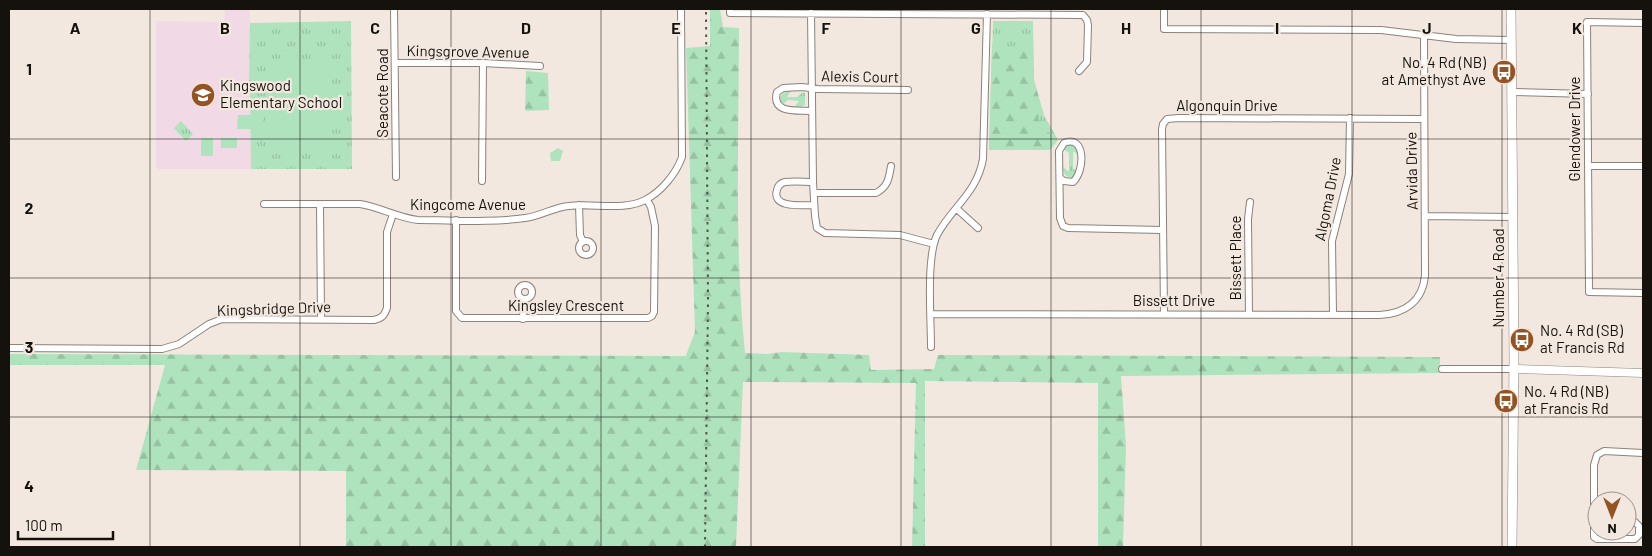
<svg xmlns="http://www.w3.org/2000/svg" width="1652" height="556" font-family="Barlow,sans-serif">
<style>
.education{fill:#f1d9e5}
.grass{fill:url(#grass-tufts)}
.forest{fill:url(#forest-firs)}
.garden{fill:#afe3bd}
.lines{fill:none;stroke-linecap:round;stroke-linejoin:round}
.minor-casing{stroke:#8c827a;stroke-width:8}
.tertiary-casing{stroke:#8c827a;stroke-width:9}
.secondary-casing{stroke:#8c827a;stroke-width:10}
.minor{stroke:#fff;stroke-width:6}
.tertiary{stroke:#fff;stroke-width:8}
.secondary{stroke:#fff;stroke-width:9}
.rail{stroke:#57524c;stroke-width:2;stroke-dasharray:2.5 5;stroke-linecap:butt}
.grid{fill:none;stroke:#15120e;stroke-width:1;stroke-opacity:0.55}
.labels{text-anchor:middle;stroke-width:4.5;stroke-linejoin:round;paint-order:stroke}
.street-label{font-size:15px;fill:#15120e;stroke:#f3e8df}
.poi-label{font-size:15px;fill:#15120e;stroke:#f3e8df;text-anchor:start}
.grid-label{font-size:16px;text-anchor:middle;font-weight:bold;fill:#15120e;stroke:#f3e8df;stroke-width:4.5;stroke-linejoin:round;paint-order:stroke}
</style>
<defs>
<pattern id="grass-tufts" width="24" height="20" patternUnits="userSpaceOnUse" patternTransform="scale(1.25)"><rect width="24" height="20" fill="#afe3bd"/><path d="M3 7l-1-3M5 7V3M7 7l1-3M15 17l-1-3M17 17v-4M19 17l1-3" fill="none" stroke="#96c2a1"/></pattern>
<pattern id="forest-firs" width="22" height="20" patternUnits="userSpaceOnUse" patternTransform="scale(1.25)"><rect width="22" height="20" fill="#afe3bd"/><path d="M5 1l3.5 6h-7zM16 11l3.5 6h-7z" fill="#96c2a1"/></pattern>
</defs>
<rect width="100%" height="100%" fill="#f3e8df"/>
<!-- education -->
<path class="education" d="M225 9H250L251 169H158L156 168V21L224 22Z"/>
<!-- grass -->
<path class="grass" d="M351 21 352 169H251L250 90 249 89 250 23Z
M993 21H1033L1034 80 1044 115 1058 140 1050 150H989Z
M787 91H791L787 97H797L803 92 805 93V105C801 107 799 108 795 106L799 101 788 100 782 105 780 99 782 94Z
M181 121 193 134 186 141 174 128Z
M1071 144 1078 148 1079 155 1073 151V168L1078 173 1074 177C1066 178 1063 174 1063 167L1069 172V153L1063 149 1067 145Z
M558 148 563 151 560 161H551L550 153Z"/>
<!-- forest -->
<path class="forest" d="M710 9H720L723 27 739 28C739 136 734 245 745 353L767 354 782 352 869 355 871 370 934 369 938 355 1440 357V373L1121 376 1126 446 1123 547H1098V383L925 381V547H912L916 383 743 382 736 547H346V471L136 470 165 365H9V354L687 356 686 355 695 332 686 48 710 46Z
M1033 37 1034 80 1041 106 1038 119 1056 142 1050 150H989L992 44C998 45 997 48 1003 50 1012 53 1025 41 1033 37Z
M526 71 548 73 549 110 525 111Z"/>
<!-- garden -->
<path class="garden" d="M329 59 330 148 270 149 268 61Z
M238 115H262V129H237Z
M201 138H213V156H201Z
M221 138H237V148H221Z"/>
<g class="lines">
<!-- minor casing -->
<g class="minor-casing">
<path id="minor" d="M394 9 396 177
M730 9V13L1083 15 1087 20 1088 25 1087 62 1079 71
M1164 9V29L1381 30 1456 39 1511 40
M811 13 813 182 815 216 817 228 825 233 900 235 934 244
M1643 23 1587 22 1589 292 1643 293
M396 63H483L540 66
M1512 92 1588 94
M811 111C797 110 771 114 777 92L783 88 802 87 818 89 908 90
M1588 166H1643
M1060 178 1064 181 1073 182C1085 171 1086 134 1064 143L1059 151 1060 218 1063 226 1068 228 1162 230
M482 181 483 63
M813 182C804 182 794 181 785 182 781 183 778 185 777 190 771 209 804 205 814 205
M814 193H876C888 187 889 178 891 166
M264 204H360C380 207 398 218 418 220 453 220 490 223 525 218 541 216 554 207 569 206 592 203 625 211 645 200 661 192 676 174 682 157L681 9
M320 204 321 319
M579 205 580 235 583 242
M957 209 978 228
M1425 216 1513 217
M456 220V311L462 318H648L652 316 654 312 655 226 651 207 647 200
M579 248a7 7 0 1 1 14 0a7 7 0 1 1-14 0Z
M518 292a7 7 0 1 1 14 0a7 7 0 1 1-14 0Z
M931 314 1379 315C1405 314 1423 301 1425 275L1424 35
M1164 314 1162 129 1163 124 1167 119 1179 118 1424 119
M1249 314 1248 219 1250 202
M1333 314 1332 241 1349 174 1350 118
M523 319 524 299
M931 347C931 319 926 258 937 235 952 207 977 193 983 159L987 14
M9 348 162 349 179 344 209 324 222 319 374 320C382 318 384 316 387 308V232L393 214
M1442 369H1514
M1627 520 1635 522 1639 526V535L1635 539H1597L1594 537V465L1597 455 1604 451 1643 453"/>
</g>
<!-- tertiary casing -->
<g class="tertiary-casing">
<path id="tertiary" d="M1514 369 1643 373"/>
</g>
<!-- secondary casing -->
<g class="secondary-casing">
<path id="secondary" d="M1511 9 1514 359 1512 547"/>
</g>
<!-- minor -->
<use href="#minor" class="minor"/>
<!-- tertiary -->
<use href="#tertiary" class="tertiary"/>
<!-- secondary -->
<use href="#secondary" class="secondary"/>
<!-- rail -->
<path class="rail" d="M705 547 708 301 706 9"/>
</g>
<!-- grid -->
<path class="grid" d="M150 9V547M300 9V547M451 9V547M601 9V547M751 9V547M901 9V547M1051 9V547M1201 9V547M1352 9V547M1502 9V547M9 139H1643M9 278H1643M9 417H1643"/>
<!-- icons -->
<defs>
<g id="bus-disc" transform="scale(1.25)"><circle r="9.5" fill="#955222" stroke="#f3e8df"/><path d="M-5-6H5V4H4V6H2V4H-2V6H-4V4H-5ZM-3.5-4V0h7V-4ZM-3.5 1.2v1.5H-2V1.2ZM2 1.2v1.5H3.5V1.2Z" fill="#fff"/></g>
<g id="school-disc" transform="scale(1.25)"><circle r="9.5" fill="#955222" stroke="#f3e8df"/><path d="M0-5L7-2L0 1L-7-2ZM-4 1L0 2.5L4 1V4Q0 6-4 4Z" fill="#fff"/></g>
</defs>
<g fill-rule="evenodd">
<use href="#bus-disc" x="1504" y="72"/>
<use href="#school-disc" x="203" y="95"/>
<use href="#bus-disc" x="1522" y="340"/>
<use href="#bus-disc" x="1506" y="401"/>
</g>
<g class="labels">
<!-- street labels -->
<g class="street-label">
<text transform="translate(468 52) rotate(1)" y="5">Kingsgrove Avenue</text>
<text transform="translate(860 77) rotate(1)" y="5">Alexis Court</text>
<text transform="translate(383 93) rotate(-90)" y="5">Seacote Road</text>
<text x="1227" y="111">Algonquin Drive</text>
<text transform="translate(1575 129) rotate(-90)" y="5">Glendower Drive</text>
<text transform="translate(1412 171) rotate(-91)" y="5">Arvida Drive</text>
<text transform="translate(1328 199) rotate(-79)" y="5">Algoma Drive</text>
<text x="468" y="210">Kingcome Avenue</text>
<text transform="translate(1236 258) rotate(-90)" y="5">Bissett Place</text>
<text transform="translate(1499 278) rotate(-90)" y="5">Number 4 Road</text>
<text x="1174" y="306">Bissett Drive</text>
<text x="566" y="311">Kingsley Crescent</text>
<text transform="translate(274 309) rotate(-2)" y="5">Kingsbridge Drive</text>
</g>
<!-- poi labels -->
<g class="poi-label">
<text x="1486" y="68" text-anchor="end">No. 4 Rd (NB)<tspan x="1486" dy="17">at Amethyst Ave</tspan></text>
<text x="220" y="91">Kingswood<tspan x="220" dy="17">Elementary School</tspan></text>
<text x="1540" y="336">No. 4 Rd (SB)<tspan x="1540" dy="17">at Francis Rd</tspan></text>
<text x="1524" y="397">No. 4 Rd (NB)<tspan x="1524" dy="17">at Francis Rd</tspan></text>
</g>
</g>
<g class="grid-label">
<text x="75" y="34">A</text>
<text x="225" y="34">B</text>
<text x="375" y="34">C</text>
<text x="526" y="34">D</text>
<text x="676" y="34">E</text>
<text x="826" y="34">F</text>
<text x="976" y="34">G</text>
<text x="1126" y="34">H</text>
<text x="1277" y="34">I</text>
<text x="1427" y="34">J</text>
<text x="1577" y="34">K</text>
<text x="29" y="75">1</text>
<text x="29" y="214">2</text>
<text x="29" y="353">3</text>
<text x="29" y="492">4</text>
</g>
<!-- border -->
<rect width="1652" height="556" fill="none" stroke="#15120e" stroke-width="20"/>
<!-- north arrow -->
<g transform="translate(1612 516) rotate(180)"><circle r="24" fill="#f3e8df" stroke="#9a928b"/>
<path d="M0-4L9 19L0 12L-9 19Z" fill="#955222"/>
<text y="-8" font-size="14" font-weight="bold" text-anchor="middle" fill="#15120e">N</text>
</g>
<!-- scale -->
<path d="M18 531v8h95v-8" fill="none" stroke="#15120e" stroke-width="2.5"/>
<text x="25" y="531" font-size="15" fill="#15120e" stroke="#f3e8df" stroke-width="4" paint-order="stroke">100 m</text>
</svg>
